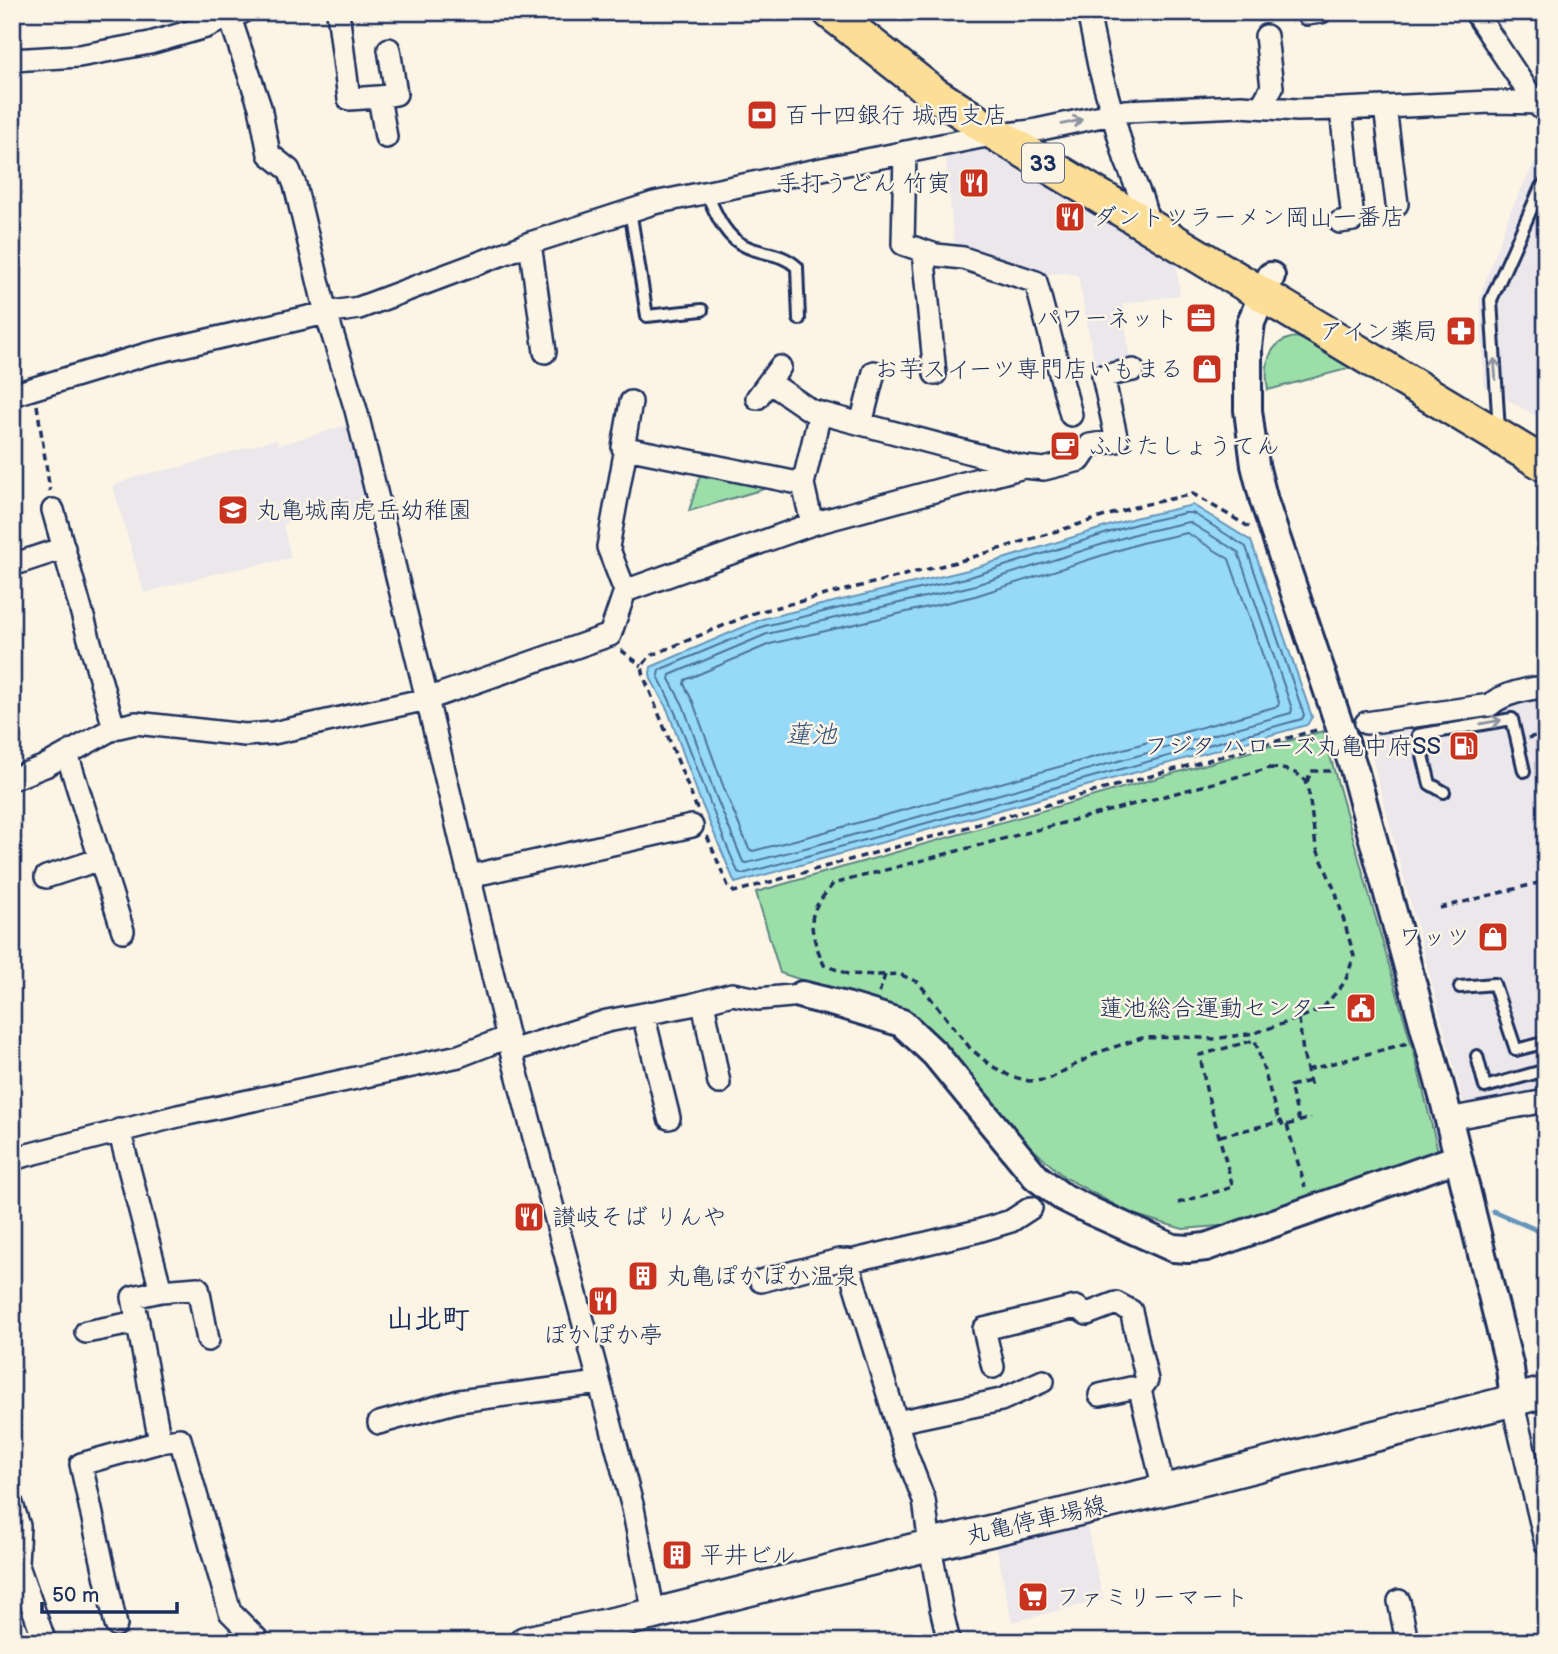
<svg xmlns="http://www.w3.org/2000/svg" width="1558" height="1654" font-family="'Balsamiq Sans','Klee One',sans-serif">
<style>
.built{fill:#ebe7eb}
.green{fill:#9cdea8;stroke:#5c8683;stroke-width:2}
.water{fill:#97d9f9;stroke:#6595bb;stroke-width:2}
.lines{fill:none;stroke-linecap:round;stroke-linejoin:round}
.shore{stroke:#4d739c;stroke-width:2}
.stream{stroke:#6595bb;stroke-width:5}
.service-casing{stroke:#1b2f5e;stroke-width:16}
.minor-casing{stroke:#1b2f5e;stroke-width:26}
.tertiary-casing{stroke:#1b2f5e;stroke-width:32}
.secondary-casing{stroke:#1b2f5e;stroke-width:35}
.primary-casing{stroke:#1b2f5e;stroke-width:38}
.path{stroke:#1b2f5e;stroke-width:3.5;stroke-dasharray:7 5;stroke-linecap:butt}
.service{stroke:#fcf5e5;stroke-width:10}
.minor{stroke:#fcf5e5;stroke-width:21}
.tertiary{stroke:#fcf5e5;stroke-width:26}
.secondary{stroke:#fcf5e5;stroke-width:30}
.primary{stroke:#fcde96;stroke-width:33}
.oneway{stroke:#8c92a2}
.labels{text-anchor:middle;stroke-width:5;stroke-linejoin:round;paint-order:stroke}
.shield{fill:#fcf5e5;stroke:#5e6a86;stroke-width:2}
.shield-label{font-size:23px;font-weight:bold;fill:#1b2f5e}
.poi-label{font-size:24px;fill:#1b2f5e;stroke:#fcf5e5;text-anchor:start}
.street-label{font-size:24px;fill:#1b2f5e;stroke:#fcf5e5}
.water-label{font-size:26px;font-style:italic;fill:#34517d;stroke:#fcf5e5}
.quarter-label{font-size:28px;font-weight:bold;fill:#1b2f5e;stroke:#fcf5e5}
</style>
<rect width="100%" height="100%" fill="#fcf5e5"/>
<filter id="ink" filterUnits="userSpaceOnUse"><feTurbulence type="fractalNoise" baseFrequency=".0143" numOctaves="2"/><feDisplacementMap in="SourceGraphic" scale="14" xChannelSelector="R" yChannelSelector="G"/><feConvolveMatrix kernelMatrix="1 2 1 2 8 2 1 2 1" color-interpolation-filters="sRGB"/></filter>
<g filter="url(#ink)">
<!-- built -->
<path class="built" d="M1485 12H1546V14L1494 26Z
M1546 139V422L1484 386 1480 296 1510 212Z
M988 144 1176 262 1180 295 1123 304 1130 364 1096 371 1078 276 1067 273 1026 275 955 252 945 152Z
M347 425 370 506 306 515 283 524 291 558 218 573 144 593 113 486 141 475 181 467 276 439 279 445Z
M1546 692V1094L1482 1108 1463 1101 1366 735 1385 730 1410 728 1505 711 1503 702Z
M1086 1521 1103 1600 1012 1622 995 1541Z"/>
<!-- green -->
<path class="green" d="M1296 337 1305 340 1351 368 1268 390C1264 366 1267 341 1296 337Z
M702 469 763 483 764 489 689 511Z
M1323 731 1415 1057 1438 1151 1416 1164 1290 1202 1219 1226 1183 1229 1129 1213 1126 1214V1211L1064 1177 1013 1131 896 1010 780 973 756 892Z"/>
<!-- water -->
<path class="water" d="M1193 505 1251 541 1312 717 1307 725 735 883 700 800 668 711 651 679 650 673 651 667 762 619 968 570 1134 518Z"/>
<g class="lines">
<!-- shore -->
<path class="shore" d="M1185 513H1192L1196 515 1246 547 1304 715 1302 719 742 874 738 872C709 808 690 739 658 676L659 670 764 626 970 577 1136 524Z
M1189 522 1238 552 1292 709 1291 713 824 843 747 863 743 862 715 794 683 705 669 679 670 675 767 634 972 586 1138 533Z
M1187 533 1229 559 1279 702 1278 706 821 833 753 851 749 849 725 791 693 702 684 684 685 680 770 644 975 596 1141 543Z"/>
<!-- stream -->
<path class="stream" d="M1493 1211 1546 1234"/>
<!-- service casing -->
<g class="service-casing">
<path id="service" d="M706 192C715 211 724 237 745 246 764 255 780 252 797 267L799 319
M630 210 647 316 702 310
M1499 431 1491 300 1541 187 1546 183
M1444 792 1430 784 1418 735 1512 719 1524 771
M1460 987 1494 984 1516 1050 1543 1043 1546 1045
M1477 1056 1485 1087 1546 1070"/>
</g>
<!-- minor casing -->
<g class="minor-casing">
<path id="minor" d="M228 12 260 107 269 154 289 170 295 185 326 313 356 410 427 699 511 1051 633 1508 654 1614
M338 12 349 99 379 97 396 94 389 49
M1088 12 1099 66 1125 158 1142 200 1150 228
M1475 12 1535 102 1541 108
M1307 14 1321 12
M12 60 79 56 150 43 206 27 229 16 241 13
M379 97 386 137
M1261 107 1272 87 1266 36
M1385 107 1397 204
M905 152 903 244 936 255 963 258 1036 282 1071 415
M1340 222 1353 220 1341 109
M530 243 545 352
M923 251 935 374
M769 382 810 410 820 413
M12 395 147 354 326 313 359 308 503 254 530 243 654 203 981 137 1032 131 1125 111 1241 106 1297 110 1341 109 1491 102 1546 103
M757 398 780 367
M861 424 874 372
M626 448H623L631 402
M1024 467 1044 469 1080 460 1090 445 1117 441 1103 376 1133 370
M803 484 812 524
M53 510 114 728
M12 565 64 548
M1366 723 1490 705C1502 694 1529 688 1546 687
M67 754 123 931
M12 779 45 766 114 728 136 723 245 735 273 733 427 699 610 635 625 591 812 524 1024 467 820 413 803 484 626 448 608 547 625 591
M470 876 692 826
M46 877 101 859
M703 1002 719 1083
M643 1014 669 1118
M511 1051 607 1021 691 1005 732 994 758 999 802 995
M1448 1119 1546 1101
M12 1159 178 1116 459 1056 508 1037
M847 1260 906 1453 924 1500 930 1545 941 1608 949 1642
M761 1281 839 1260 851 1261 978 1231 1011 1221 1031 1208
M161 1291 198 1288 208 1340
M86 1332 138 1322
M993 1367 984 1329 1076 1307 1087 1314 1116 1303 1131 1311 1147 1380 1140 1390 1164 1490
M1100 1395 1131 1388 1140 1390
M1514 1400 1516 1417 1546 1544
M897 1422 1001 1400 1043 1381
M379 1423 459 1401 599 1383
M160 1442 180 1439 230 1612 260 1642
M12 1504 19 1526 17 1563 45 1642
M1399 1601 1407 1642
M116 1625 81 1464 160 1442 133 1297 161 1291 119 1130"/>
</g>
<!-- tertiary casing -->
<g class="tertiary-casing">
<path id="tertiary" d="M1271 276 1251 322 1248 347V410L1255 465 1264 501 1354 769 1444 1100 1510 1368 1514 1400
M802 995 846 1006 902 1023 935 1054 1036 1177 1061 1196 1091 1211 1173 1248 1188 1249 1206 1247 1458 1158"/>
</g>
<!-- secondary casing -->
<g class="secondary-casing">
<path id="secondary" d="M525 1642 654 1614 930 1545 1164 1490 1546 1392"/>
</g>
<!-- primary casing -->
<g class="primary-casing">
<path id="primary" d="M830 12 933 93 996 134 1546 465"/>
</g>
<!-- path -->
<path class="path" d="M37 405 50 491
M621 650 642 666
M1528 738 1546 733
M1270 768C1283 768 1293 771 1304 778L1309 794 1316 847 1336 893 1354 956 1345 982 1322 1009 1294 1020 1255 1033 1213 1039 1184 1037 1142 1038 1099 1052 1047 1080 1029 1081 1010 1076 990 1065 970 1048 918 982 899 974 878 975 848 974 824 965C817 948 806 925 816 907 820 899 828 891 833 884Z
M1307 782 1311 771H1333
M697 809 644 677 642 666 650 656 754 613 960 561 1138 506 1193 494 1251 528
M707 836 728 886 734 892 1320 729
M1440 908 1546 881
M879 993 885 975
M1299 1019 1303 1053 1311 1087
M1307 1070 1408 1043
M1299 1121 1290 1086 1309 1081
M1287 1125 1305 1187
M1220 1136 1279 1122
M1178 1203 1233 1187 1206 1089 1200 1055 1255 1040 1279 1122 1281 1121 1283 1126 1311 1118"/>
<!-- service -->
<use href="#service" class="service"/>
<!-- minor -->
<use href="#minor" class="minor"/>
<!-- tertiary -->
<use href="#tertiary" class="tertiary"/>
<!-- secondary -->
<use href="#secondary" class="secondary"/>
<!-- primary -->
<use href="#primary" class="primary"/>
</g>
<!-- one-way arrows -->
<defs><path id="oneway-shaft" d="M-6 0H5M1.5-3L5.5 0L1.5 3" fill="none" stroke-width="1.6" stroke-linecap="round" stroke-linejoin="round" transform="scale(1.75)"/></defs>
<g class="oneway">
<use href="#oneway-shaft" transform="translate(1072 122) rotate(-13)"/>
<use href="#oneway-shaft" transform="translate(1495 369) rotate(-94)"/>
<use href="#oneway-shaft" transform="translate(1491 722) rotate(-10)"/>
</g>
</g>
<!-- icons -->
<defs>
<g id="bank-square" transform="scale(1.575)"><rect x="-9" y="-9" width="18" height="18" rx="4" fill="#c8321e" stroke="#fcf5e5"/><path d="M-6-4H6V4H-6ZM0-2.3a2.3 2.3 0 1 0 0 4.6a2.3 2.3 0 1 0 0-4.6Z" fill="#fff"/></g>
<g id="restaurant-square" transform="scale(1.575)"><rect x="-9" y="-9" width="18" height="18" rx="4" fill="#c8321e" stroke="#fcf5e5"/><path d="M-5-6h1v4h1v-4h1v4h1v-4h1v5L-1.5 .5V6h-2V.5L-5-1ZM5-6V6H3V1.5H1.5Q1.5-4 5-6Z" fill="#fff"/></g>
<g id="office-square" transform="scale(1.575)"><rect x="-9" y="-9" width="18" height="18" rx="4" fill="#c8321e" stroke="#fcf5e5"/><path d="M-6-3h4V-5.5h4V-3h4V5H-6ZM-1-4.5V-3h2v-1.5ZM-6 0V1H6V0Z" fill="#fff"/></g>
<g id="pharmacy-square" transform="scale(1.575)"><rect x="-9" y="-9" width="18" height="18" rx="4" fill="#c8321e" stroke="#fcf5e5"/><path d="M-2-6h4v4h4v4h-4v4h-4v-4h-4v-4h4Z" fill="#fff"/></g>
<g id="shop-square" transform="scale(1.575)"><rect x="-9" y="-9" width="18" height="18" rx="4" fill="#c8321e" stroke="#fcf5e5"/><path d="M-5-2.5h2.3a2.7 3.5 0 0 1 5.4 0H5L5.5 6h-11ZM-1.5-2.5h3a1.5 2.3 0 0 0-3 0Z" fill="#fff"/></g>
<g id="cafe-square" transform="scale(1.575)"><rect x="-9" y="-9" width="18" height="18" rx="4" fill="#c8321e" stroke="#fcf5e5"/><path d="M-5.5-4.5H6V0H3Q3 3.5 0 3.5H-2.5Q-5.5 3.5-5.5 0ZM3-3.2v2h1.7v-2ZM-6 4.5H4V6H-6Z" fill="#fff"/></g>
<g id="school-square" transform="scale(1.575)"><rect x="-9" y="-9" width="18" height="18" rx="4" fill="#c8321e" stroke="#fcf5e5"/><path d="M0-5L7-2L0 1L-7-2ZM-4 1L0 2.5L4 1V4Q0 6-4 4Z" fill="#fff"/></g>
<g id="fuel-square" transform="scale(1.575)"><rect x="-9" y="-9" width="18" height="18" rx="4" fill="#c8321e" stroke="#fcf5e5"/><path d="M-5.5-6h7V0h2V4h1.3V-2.5L3-4.5l.8-.8L6-3V5H2.5V1h-1V6h-7ZM-4.2-4.7v3.2H.2V-4.7Z" fill="#fff"/></g>
<g id="civic-square" transform="scale(1.575)"><rect x="-9" y="-9" width="18" height="18" rx="4" fill="#c8321e" stroke="#fcf5e5"/><path d="M-.6-6.5H3V-4.5H.6V-3L4-1V1h2V6H-6V1h2V-1L-.6-3ZM-1.2 2.5V6h2.4V2.5Z" fill="#fff"/></g>
<g id="building-square" transform="scale(1.575)"><rect x="-9" y="-9" width="18" height="18" rx="4" fill="#c8321e" stroke="#fcf5e5"/><path d="M-4-6H4V6H1V3H-1V6H-4ZM-2.5-4.3h1.7v1.8h-1.7ZM.8-4.3h1.7v1.8H.8ZM-2.5-1h1.7V.8h-1.7ZM.8-1h1.7V.8H.8Z" fill="#fff"/></g>
<g id="supermarket-square" transform="scale(1.575)"><rect x="-9" y="-9" width="18" height="18" rx="4" fill="#c8321e" stroke="#fcf5e5"/><path d="M-6-5.5h2.5l.6 2H6L4.5 2H-2.5L-4.4-4H-6ZM-1.5 3.2a1.3 1.3 0 1 0 .1 0ZM3 3.2a1.3 1.3 0 1 0 .1 0Z" fill="#fff"/></g>
</defs>
<g fill-rule="evenodd">
<use href="#bank-square" x="762" y="115"/>
<use href="#restaurant-square" x="974" y="183"/>
<use href="#restaurant-square" x="1070" y="217"/>
<use href="#office-square" x="1201" y="318"/>
<use href="#pharmacy-square" x="1461" y="331"/>
<use href="#shop-square" x="1207" y="369"/>
<use href="#cafe-square" x="1065" y="446"/>
<use href="#school-square" x="233" y="510"/>
<use href="#fuel-square" x="1464" y="746"/>
<use href="#shop-square" x="1493" y="937"/>
<use href="#civic-square" x="1361" y="1008"/>
<use href="#restaurant-square" x="529" y="1217"/>
<use href="#building-square" x="643" y="1276"/>
<use href="#restaurant-square" x="603" y="1301"/>
<use href="#building-square" x="677" y="1555"/>
<use href="#supermarket-square" x="1033" y="1597"/>
</g>
<g class="labels">
<!-- shield labels -->
<rect class="shield" x="1022" y="143.5" width="42" height="39" rx="5"/>
<g class="shield-label">
<text x="1043" y="171">33</text>
</g>
<!-- poi labels -->
<g class="poi-label">
<text x="785" y="123">百十四銀行 城西支店</text>
<text x="951" y="191" text-anchor="end">手打うどん 竹寅</text>
<text x="1093" y="225">ダントツラーメン岡山一番店</text>
<text x="1178" y="326" text-anchor="end">パワーネット</text>
<text x="1438" y="339" text-anchor="end">アイン薬局</text>
<text x="1184" y="377" text-anchor="end">お芋スイーツ専門店いもまる</text>
<text x="1088" y="454">ふじたしょうてん</text>
<text x="256" y="518">丸亀城南虎岳幼稚園</text>
<text x="1441" y="754" text-anchor="end">フジタ ハローズ丸亀中府SS</text>
<text x="1470" y="945" text-anchor="end">ワッツ</text>
<text x="1338" y="1016" text-anchor="end">蓮池総合運動センター</text>
<text x="552" y="1225">讃岐そば りんや</text>
<text x="666" y="1284">丸亀ぽかぽか温泉</text>
<text x="603" y="1343" text-anchor="middle">ぽかぽか亭</text>
<text x="700" y="1563">平井ビル</text>
<text x="1056" y="1605">ファミリーマート</text>
</g>
<!-- street labels -->
<g class="street-label">
<text transform="translate(1036 1520) rotate(-13)" y="8">丸亀停車場線</text>
</g>
<!-- water labels -->
<g class="water-label">
<text x="811" y="743">蓮池</text>
</g>
<!-- quarter labels -->
<g class="quarter-label">
<text x="428" y="1328">山北町</text>
</g>
</g>
<!-- margin -->
<rect width="1558" height="1654" fill="none" stroke="#fcf5e5" stroke-width="42"/>
<rect x="21" y="21" width="1516" height="1612" fill="none" stroke="#1b2f5e" stroke-width="2.5" filter="url(#ink)"/>
<!-- scale -->
<path d="M42 1602v10h135v-10" fill="none" stroke="#1b2f5e" stroke-width="3.5"/>
<text x="52" y="1602" font-size="21" fill="#1b2f5e" stroke="#fcf5e5" stroke-width="5" paint-order="stroke">50 m</text>
</svg>
